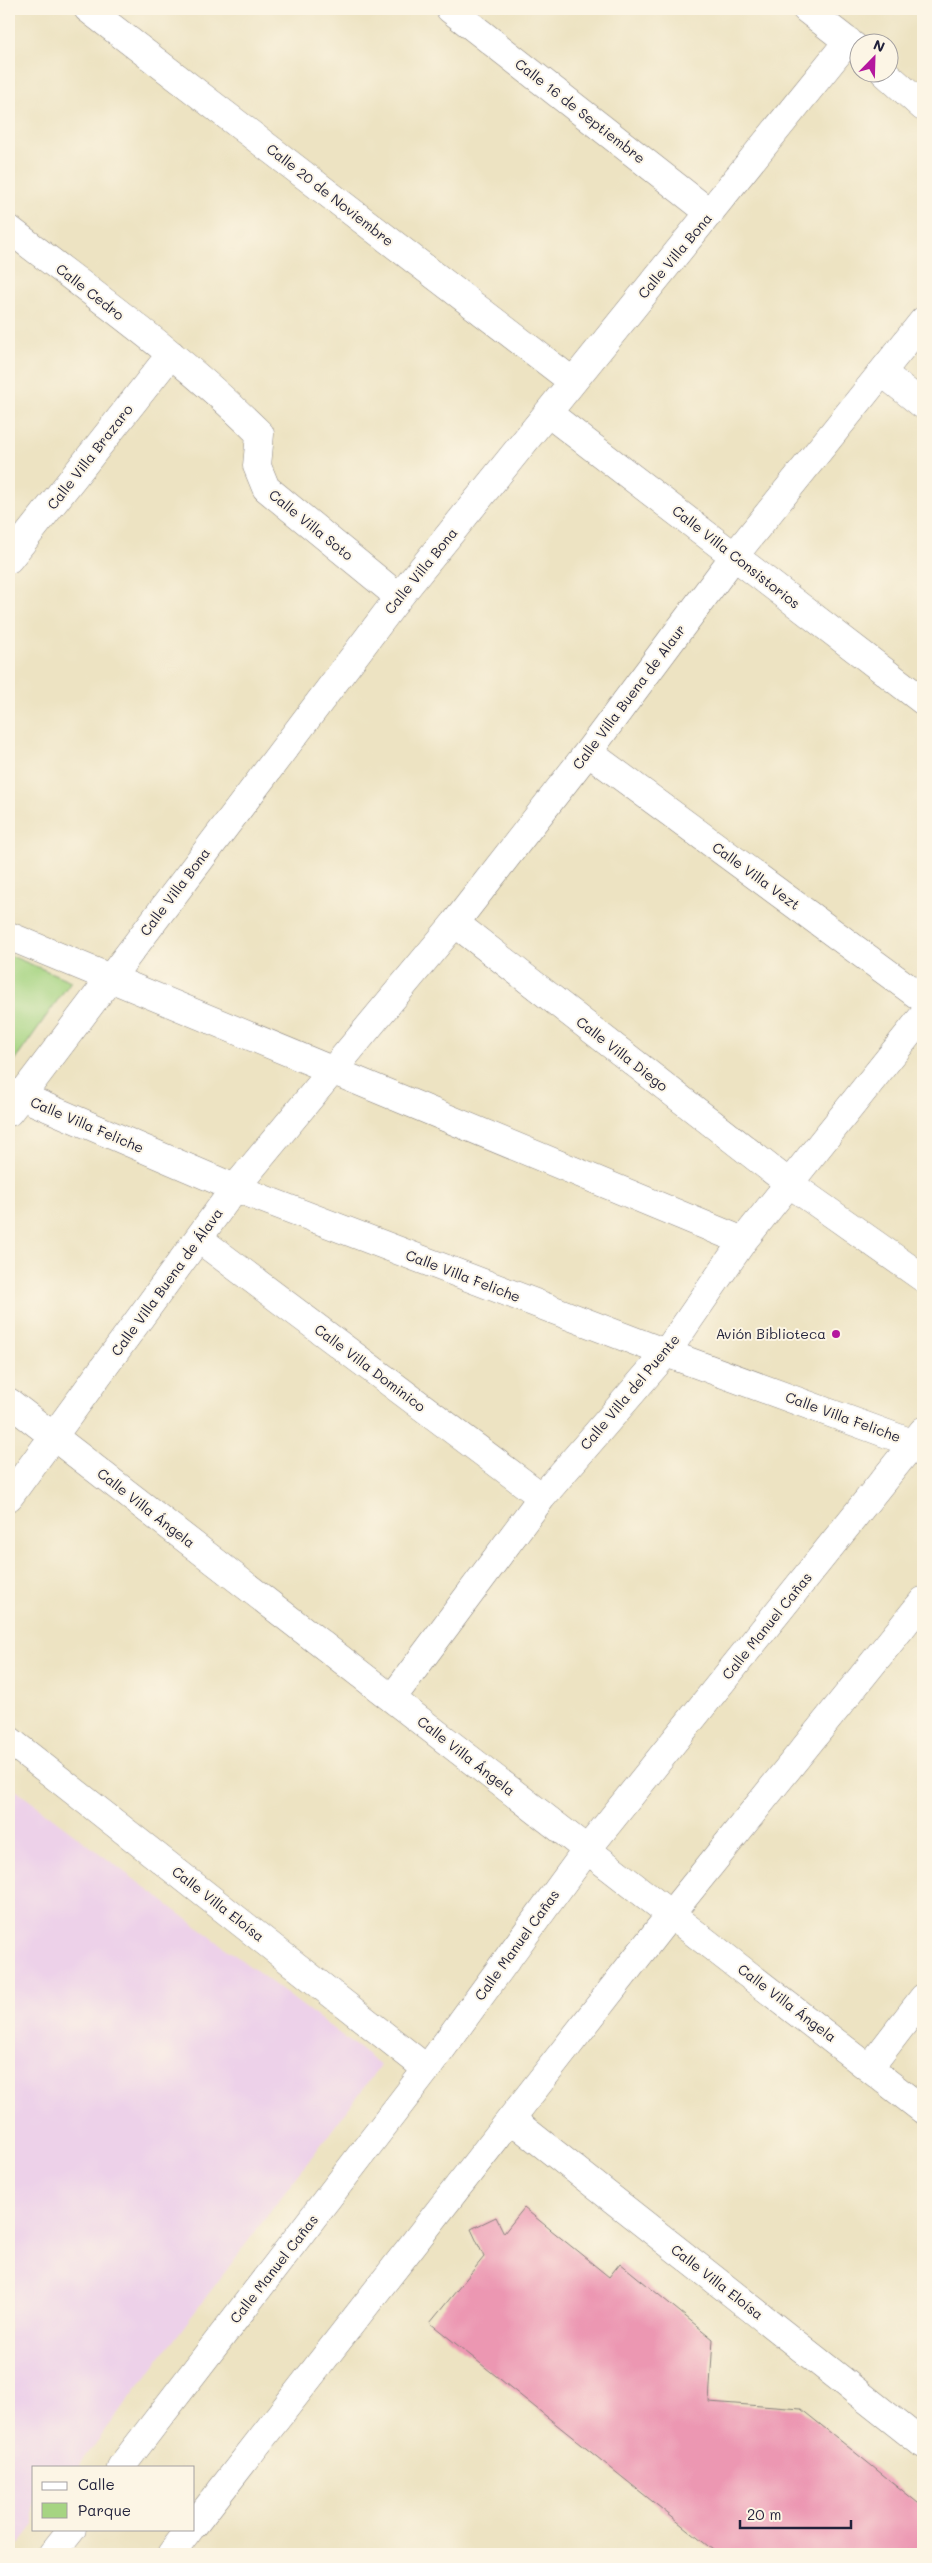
<svg xmlns="http://www.w3.org/2000/svg" width="932" height="2563" font-family="Mali,sans-serif">
<style>
.built{fill:#edd1e9}
.green{fill:#a6d482;stroke:#647b5e}
.building{fill:#ec97b2}
.lines{fill:none;stroke-linecap:round;stroke-linejoin:round}
.minor-casing{stroke:#88827e;stroke-width:29}
.minor{stroke:#fff;stroke-width:28}
.poi-dot{fill:#b5179e;stroke:#fcf5e5;stroke-width:2}
.labels{text-anchor:middle;stroke-width:4;stroke-linejoin:round;paint-order:stroke}
.street-label{font-size:14px;fill:#22223b;stroke:#fcf5e5}
.poi-label{font-size:14px;fill:#22223b;stroke:#fcf5e5;text-anchor:end}
</style>
<rect width="100%" height="100%" fill="#fcf5e5"/>
<filter id="ink" filterUnits="userSpaceOnUse"><feTurbulence type="fractalNoise" baseFrequency=".02" numOctaves="2"/><feDisplacementMap in="SourceGraphic" scale="10" xChannelSelector="R" yChannelSelector="G"/><feConvolveMatrix kernelMatrix="1 2 1 2 8 2 1 2 1" color-interpolation-filters="sRGB"/></filter>
<filter id="wash" filterUnits="userSpaceOnUse"><feTurbulence type="fractalNoise" baseFrequency=".0096" numOctaves="4" result="noise"/><feDisplacementMap in="SourceGraphic" scale="20" xChannelSelector="R" yChannelSelector="G"/><feGaussianBlur stdDeviation="1.12" result="paint"/><feColorMatrix in="noise" values="0 0 0 0 0 0 0 0 0 0 0 0 0 0 0 0 0 1.4 0 .05"/><feComposite in="paint" operator="in"/></filter>
<g filter="url(#wash)">
<rect width="100%" height="100%" fill="#ede3c2"/>
<!-- built -->
<path class="built" d="M9 1785 381 2065 78 2467H34V2525L11 2554H9Z"/>
<!-- green -->
<path class="green" d="M9 955 71 981 9 1069V954Z"/>
<g id="blocks">
<!-- building -->
<path class="building" d="M524 2208 609 2277 620 2263 713 2339 709 2402 801 2409 923 2507V2554H718L430 2323 484 2257 471 2229 496 2217 504 2233Z"/>
</g>
</g>
<g filter="url(#ink)">
<use href="#blocks" fill-opacity="0" stroke="#88827e" stroke-width="1"/>
<g class="lines">
<!-- minor casing -->
<g class="minor-casing">
<path id="minor" d="M88 9 572 381
M450 9 710 213
M806 9 860 51
M884 72 923 107
M9 229C94 295 184 358 260 434L257 466 266 488 399 597
M883 373 923 405
M548 413 923 701
M9 559 171 354
M588 752 923 999
M455 923 790 1184 923 1278
M9 936 743 1241
M9 1091 235 1188 666 1353 923 1447
M9 1112 399 597 848 41
M199 1239 542 1497
M9 1402 923 2110
M9 1497 235 1188 455 923 588 752 735 555 923 321
M393 1697 542 1497 666 1353 743 1241 923 1016
M9 1740 427 2069
M870 2067 923 1998
M511 2119 923 2444
M121 2467 427 2069 586 1851 923 1431
M194 2525 670 1915 923 1601
M52 2554 72 2529
M171 2554 190 2529"/>
</g>
<!-- minor -->
<use href="#minor" class="minor"/>
</g>
</g>
<!-- markers -->
<circle class="poi-dot" cx="836" cy="1334" r="5"/>
<g class="labels">
<!-- street labels -->
<g class="street-label">
<text transform="translate(580 111) rotate(38)" y="5">Calle 16 de Septiembre</text>
<text transform="translate(330 195) rotate(38)" y="5">Calle 20 de Noviembre</text>
<text transform="translate(675 256) rotate(-50)" y="5">Calle Villa Bona</text>
<text transform="translate(90 292) rotate(38)" y="5">Calle Cedro</text>
<text transform="translate(90 457) rotate(-52)" y="5">Calle Villa Brazaro</text>
<text transform="translate(311 525) rotate(39)" y="5">Calle Villa Soto</text>
<text transform="translate(736 557) rotate(38)" y="5">Calle Villa Consistorios</text>
<text transform="translate(421 571) rotate(-51)" y="5">Calle Villa Bona</text>
<text transform="translate(629 697) rotate(-53)" y="5">Calle Villa Buena de Alaur</text>
<text transform="translate(756 876) rotate(36)" y="5">Calle Villa Vezt</text>
<text transform="translate(175 892) rotate(-53)" y="5">Calle Villa Bona</text>
<text transform="translate(622 1054) rotate(38)" y="5">Calle Villa Diego</text>
<text transform="translate(87 1125) rotate(23)" y="5">Calle Villa Feliche</text>
<text transform="translate(463 1276) rotate(21)" y="5">Calle Villa Feliche</text>
<text transform="translate(167 1282) rotate(-54)" y="5">Calle Villa Buena de Álava</text>
<text transform="translate(370 1368) rotate(37)" y="5">Calle Villa Dominico</text>
<text transform="translate(630 1392) rotate(-50)" y="5">Calle Villa del Puente</text>
<text transform="translate(843 1417) rotate(20)" y="5">Calle Villa Feliche</text>
<text transform="translate(146 1508) rotate(38)" y="5">Calle Villa Ángela</text>
<text transform="translate(767 1626) rotate(-51)" y="5">Calle Manuel Cañas</text>
<text transform="translate(466 1756) rotate(38)" y="5">Calle Villa Ángela</text>
<text transform="translate(218 1904) rotate(38)" y="5">Calle Villa Eloísa</text>
<text transform="translate(517 1945) rotate(-54)" y="5">Calle Manuel Cañas</text>
<text transform="translate(787 2003) rotate(37)" y="5">Calle Villa Ángela</text>
<text transform="translate(274 2269) rotate(-52)" y="5">Calle Manuel Cañas</text>
<text transform="translate(717 2282) rotate(38)" y="5">Calle Villa Eloísa</text>
</g>
<!-- poi labels -->
<g class="poi-label">
<text x="826" y="1339">Avión Biblioteca</text>
</g>
</g>
<!-- margin -->
<rect width="932" height="2563" fill="none" stroke="#fcf5e5" stroke-width="30"/>
<!-- legend -->
<rect x="32" y="2466" width="162" height="65" fill="#fcf5e5" stroke="#a5a1a1"/>
<rect x="42" y="2482" width="25" height="8" fill="#ffffff" stroke="#a5a1a1"/>
<text x="78" y="2490" font-size="15" fill="#22223b">Calle</text>
<rect x="42" y="2503" width="25" height="15" fill="#a6d482" stroke="#a5a1a1"/>
<text x="78" y="2516" font-size="15" fill="#22223b">Parque</text>
<!-- north arrow -->
<g transform="translate(874 58) rotate(23)"><circle r="24" fill="#fcf5e5" stroke="#a5a1a1"/>
<path d="M0-4L9 19L0 12L-9 19Z" fill="#b5179e"/>
<text y="-8" font-size="14" font-weight="bold" text-anchor="middle" fill="#22223b">N</text>
</g>
<!-- scale -->
<path d="M740 2520v8h111v-8" fill="none" stroke="#22223b" stroke-width="2.5"/>
<text x="747" y="2520" font-size="15" fill="#22223b" stroke="#fcf5e5" stroke-width="4" paint-order="stroke">20 m</text>
</svg>
